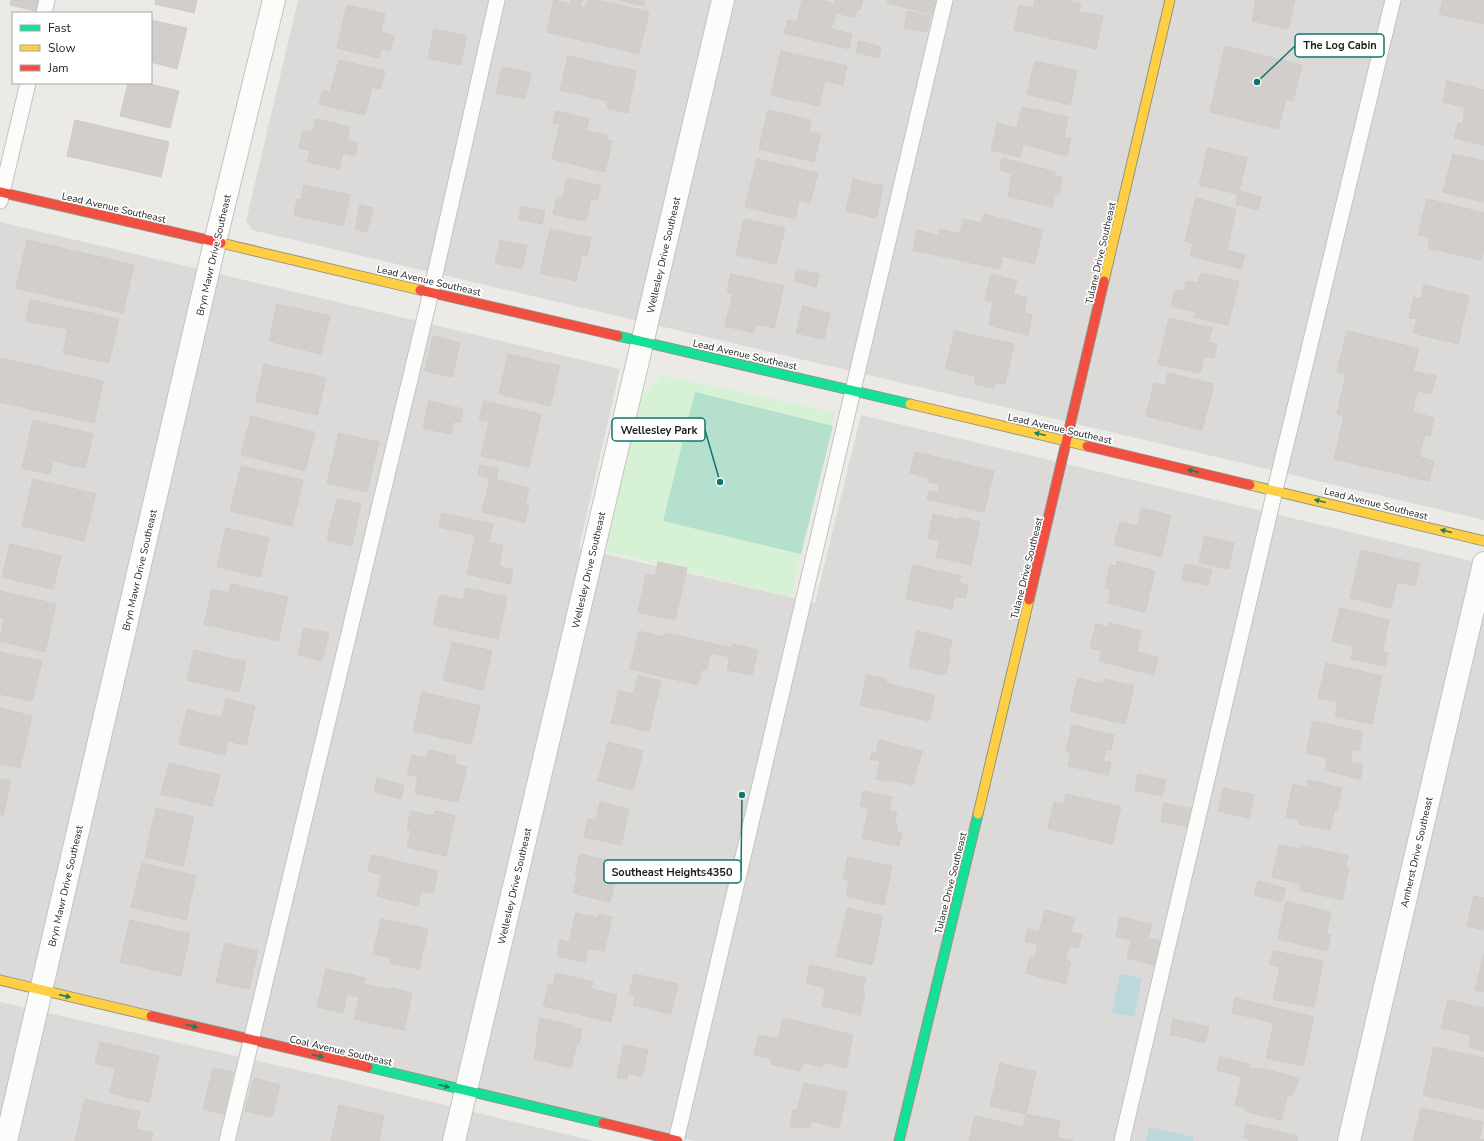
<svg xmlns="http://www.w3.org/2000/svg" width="1484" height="1141" font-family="'Nunito Sans',sans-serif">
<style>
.residential{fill:#dbdad8}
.park{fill:#d7f1d5}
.pitch{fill:#b5e0cd}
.water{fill:#bcd8dd}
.building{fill:#d1cecc;stroke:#cfccc8}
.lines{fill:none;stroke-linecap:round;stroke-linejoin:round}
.lane-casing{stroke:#c3c2c1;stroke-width:17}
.street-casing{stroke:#c3c2c1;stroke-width:24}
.fast-casing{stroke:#939480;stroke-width:11}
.slow-casing{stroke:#939480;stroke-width:11}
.jam-casing{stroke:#939480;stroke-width:11}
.lane{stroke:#fcfcfb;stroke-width:15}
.street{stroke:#fcfcfb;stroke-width:22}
.fast{stroke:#16e098;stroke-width:9}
.slow{stroke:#ffcf43;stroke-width:9}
.jam{stroke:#f24e42;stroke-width:9}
.oneway{fill:#1a7f5b}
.labels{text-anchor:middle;stroke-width:3.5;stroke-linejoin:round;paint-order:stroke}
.street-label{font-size:10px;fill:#1e1e1e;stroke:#fff}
.leader{fill:none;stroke:#0f766e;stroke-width:1.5}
.callout-dot{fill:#0f766e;stroke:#fff;stroke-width:1.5}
.callout{fill:#fff;stroke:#0f766e;stroke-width:1.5}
.callout-label{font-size:11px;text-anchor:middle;font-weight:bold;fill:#1e1e1e}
</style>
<rect width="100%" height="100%" fill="#eceae7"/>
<!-- residential -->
<path class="residential" d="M298 0H1484V520L252 230 246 221Z
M0 222 620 369 579 548 815 603 861 415 1484 564V1141H694L0 986Z
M0 1002 346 1081 594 1141H0Z"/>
<!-- park -->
<path class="park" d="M662 375 835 412 791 597 605 551 643 394Z"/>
<!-- pitch -->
<path class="pitch" d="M695 392 833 426 801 554 663 521Z"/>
<!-- water -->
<path class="water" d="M1120 974 1142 978 1134 1017 1112 1012Z
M1149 1127 1194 1137 1193 1141H1146Z"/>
<!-- building -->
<path class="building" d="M11 0H39L36 11 10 5Z
M156 0H197L194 13 155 4Z
M554 0 570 4 571 0H582L580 7 586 8 588 0H597L649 12 639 54 547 32Z
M619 0H645L644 6Z
M802 0H820L835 4V0H863L860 10 857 9 855 17 836 13 831 29 852 34 849 49 784 33 788 20 797 22Z
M888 0H935L932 14 887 3Z
M1035 0H1064L1081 4 1079 12 1103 16 1096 49 1014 30 1019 5 1033 8Z
M1253 0H1295L1288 29 1252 21 1256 1Z
M1443 0H1484V24L1439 14Z
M347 5 385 14 381 32 394 36 390 51 381 49 379 58 337 48Z
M908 11 930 16 927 32 904 28Z
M151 20 187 28 177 69 151 62Z
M434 29 467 36 460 65 428 58Z
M859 41 881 47 879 58 856 52Z
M1225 46 1302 65 1293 101 1286 99 1278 129 1210 112Z
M781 51 847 66 843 85 825 81 819 106 771 95Z
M568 56 636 71 628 113 607 108 608 101 560 90Z
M339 60 385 71 380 89 372 87 365 115 319 104 323 91 330 92Z
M1035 61 1077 71 1070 105 1027 94Z
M502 67 531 73 525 99 496 93Z
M1447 81 1484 90V145L1454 138 1458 123 1463 124 1465 107 1443 102Z
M128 83H146L179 91 170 128 120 116Z
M1022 107 1068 117 1064 138 1071 139 1067 156 1023 144 1020 157 991 150 997 123 1017 128Z
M768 110 811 120 809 131 821 134 814 162 759 149Z
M556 111 589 119 586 131 607 135 606 140 612 141 605 172 552 159 560 124 553 123Z
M316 119 350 127 347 140 358 143 355 156 343 153 339 169 307 162 310 151 299 148 303 130 313 132Z
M75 120 169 142 161 177 67 156Z
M1208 148 1247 158 1239 191 1261 197 1258 210 1236 204 1238 194 1199 185Z
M1453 154 1484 161V202L1443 192Z
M1002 158 1055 172 1054 175 1062 178 1059 195 1055 194 1052 207 1008 196 1012 174 1000 170Z
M757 159 818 173 810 203 799 200 795 219 745 207Z
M567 178 601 186 597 200 591 199 586 221 553 214 557 197 563 198Z
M853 179 883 186 876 218 846 211Z
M304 185 350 195 343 226 294 215 297 199 301 200Z
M1196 198 1236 209 1227 250 1245 255 1241 269 1190 256 1193 244 1185 241Z
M1427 199 1484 213V248L1481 260 1428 248 1430 238 1418 234Z
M360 205 373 208 367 232 355 229Z
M521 206 545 211 542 224 519 219Z
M984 214 1043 230 1034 264 1002 256 1000 269 913 250 917 230 939 236 940 229 960 234 963 219 981 223Z
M744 219 785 228 776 264 736 255Z
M550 229 591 238 587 256 582 255 576 281 540 273Z
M27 240 134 265 123 313 16 288Z
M500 240 527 246 522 269 495 263Z
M797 269 819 274 816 287 794 281Z
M1201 273 1239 281 1228 325 1195 317 1196 312 1171 306 1175 290 1184 291 1186 281 1198 283Z
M731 274 784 286 774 328 756 324 754 333 725 326 733 293 727 292Z
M991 274 1017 281 1013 294 1027 298 1024 313 1032 315 1028 335 989 325 993 302 985 300Z
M1424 285 1469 296 1458 344 1413 333 1417 319 1409 318 1414 297 1421 299Z
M30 300 119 319 109 363 63 353 68 329 26 321Z
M277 304 330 316 321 354 269 341Z
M803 306 830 313 824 339 796 333Z
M1169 318 1212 328 1208 342 1217 344 1214 358 1204 356 1200 373 1158 364Z
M955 331 1014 344 1005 384 995 382 994 388 974 384 976 376 945 369Z
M1347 331 1419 349 1413 371 1436 376 1431 394 1337 372Z
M433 336 460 343 452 377 425 371Z
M508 354 560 366 550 406 499 394Z
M1 358 103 381 94 423 0 402V365Z
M264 364 326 378 317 415 256 401Z
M1168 373 1214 384 1202 430 1146 416 1154 383 1165 386Z
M1346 374 1417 391 1413 412 1434 418 1430 436 1337 414Z
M429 401 463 409 460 422 454 421 451 434 423 428Z
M484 401 541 414 529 467 481 456 489 422 479 420Z
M251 416 315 432 305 471 241 455Z
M1344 416 1425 434 1419 457 1434 461 1429 481 1334 459Z
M33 420 93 434 85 468 53 461 50 474 22 468Z
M339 433 379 442 367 492 327 483Z
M915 452 994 471 984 512 927 499 929 491 938 493 940 484 929 482 930 478 910 473Z
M480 465 499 469 496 480 529 488 525 505 529 506 525 522 482 512 490 478 478 475Z
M241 466 303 480 292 526 230 511Z
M33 479 96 494 84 541 22 526Z
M337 499 361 504 352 546 327 540Z
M1141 508 1171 515 1161 557 1114 545 1120 522 1138 526Z
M442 513 493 524 489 542 503 545 499 566 513 570 510 584 467 574 476 535 439 527Z
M933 514 959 520V517L980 522 971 565 936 557 940 541 928 538Z
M226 528 269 538 260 577 217 567Z
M1205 536 1234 543 1228 569 1199 562Z
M10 544 61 556 53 589 2 577Z
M1361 550 1420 564 1415 586 1397 582 1391 608 1350 598Z
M1117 561 1155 571 1145 612 1108 603 1111 590 1105 588 1110 565 1116 566Z
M658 562 687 568 675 620 638 612 646 574 655 576Z
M1185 564 1212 570 1208 585 1182 580Z
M913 565 961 576 959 583 968 585 965 598 955 596 952 609 906 599Z
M231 584 288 597 278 641 204 624 212 589 229 593Z
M466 588 507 597 498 639 433 625 440 595 463 600Z
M0 591 56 604 45 652 0 641 4 618 0 617Z
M1340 608 1389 620 1382 652 1388 653 1385 666 1351 659 1354 646 1332 641Z
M1109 623 1141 631 1137 652 1158 657 1154 675 1099 661 1102 651 1090 648 1096 624 1108 627Z
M304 628 329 633 322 661 298 655Z
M639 631 664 637 665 633 732 648 733 644 758 650 752 675 727 670 730 657 711 653 706 670 702 669 698 685 630 669Z
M917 631 952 640 948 656 950 657 946 673H944L943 675 909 667Z
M452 642 492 651 483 690 443 680Z
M194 650 246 662 239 692 187 680Z
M0 652 42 661 32 701 0 694Z
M1326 663 1382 676 1372 724 1335 716 1338 702 1318 698Z
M638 675 661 681 649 731 611 723 619 691 633 694Z
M867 675 886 679V683L935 695 929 721 860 705Z
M1078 678 1103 684 1105 679 1134 686 1125 724 1070 711Z
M422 692 480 706 471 744 413 731Z
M226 699 255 706 246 745 228 741 225 755 179 744 187 710 222 718Z
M0 708 32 716 20 768 0 764Z
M1313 721 1363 732 1359 751 1353 749 1350 762 1363 765 1360 779 1325 770 1328 758 1306 753Z
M1072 725 1114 735 1111 750 1106 749 1103 761 1111 763 1108 775 1068 766 1071 753 1066 751Z
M879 740 922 751 913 785 891 780 890 782 876 779 880 761 870 759 872 753 876 754Z
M608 742 643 751 633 790 598 781Z
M429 750 456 756 454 764 467 767 458 802 415 793 418 777 407 774 412 755 427 758Z
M169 763 220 775 212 806 161 794Z
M1138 774 1166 780 1162 796 1135 790Z
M377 778 404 785 401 799 374 792Z
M0 779 11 781 3 815 0 814Z
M1308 780 1342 788 1337 810 1335 809 1330 830 1299 824V820L1286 817 1293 784 1307 787Z
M1224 788 1254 795 1249 818 1218 811Z
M863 791 892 797 889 811 897 812 895 823 898 825 896 832 902 833 899 846 862 838 869 808 860 806Z
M1066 794 1121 807 1112 844 1048 828 1054 802 1064 804Z
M600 802 629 809 621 845 584 837 588 819 596 821Z
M1164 803 1192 809 1188 827 1161 821Z
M156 808 194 817 183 866 145 857Z
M411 811 434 816 435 811 455 816 446 856 407 847 411 830 407 829Z
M1279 845 1300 849 1302 845 1348 856 1345 867 1349 868 1342 900 1300 890 1301 884 1272 877Z
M580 854 614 862 613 865 622 867 619 879H616L610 902 573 893 578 875H575Z
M372 855 438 871 433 893 421 891 418 906 377 896 382 875 368 871Z
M848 857 892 866 884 905 846 896 849 880 843 878Z
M142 863 196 876 186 920 131 907Z
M1258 881 1286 888 1282 902 1254 895Z
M1474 896 1484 898V930L1467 926Z
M1286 901 1331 912 1326 934 1331 935 1327 951 1278 939Z
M848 908 883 916 872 965 836 956Z
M1045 910 1075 918 1071 932 1082 935 1078 948 1069 946 1065 960 1071 962 1065 984 1026 973 1030 957 1035 958 1038 945 1025 941 1028 929 1039 932Z
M576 913 598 918 599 914 612 917 604 951 588 948 585 962 557 956 560 940 569 942Z
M1120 917 1152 924 1148 938 1160 941 1154 965 1127 958 1131 940 1116 936Z
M381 919 428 929 419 969 390 963 391 958 373 954Z
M130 920 190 934 181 976 120 962Z
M225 943 258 951 249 989 216 982Z
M1273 951 1323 961 1314 1007 1273 999 1280 967 1270 965Z
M1484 954V992L1475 990Z
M810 965 866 978 862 994H865L860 1015 822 1006 826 988 806 983Z
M326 969 365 978 363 984 391 990 392 988 412 993 404 1030 354 1019 359 997 347 994 343 1013 317 1007Z
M556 973 593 982 591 989 617 995 611 1022 543 1006 549 984 553 985Z
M634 974 678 984 671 1014 633 1005 636 996 629 994Z
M1235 998 1314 1017 1303 1066 1266 1058 1274 1023 1232 1013Z
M1448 1000 1484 1008V1051L1469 1047 1471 1035 1441 1028Z
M540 1018 575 1026 574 1028 582 1030 579 1044 577 1043 571 1068 534 1059 538 1039H536Z
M783 1018 853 1035 846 1068 823 1062 822 1067 803 1062 800 1071 771 1064 772 1059 754 1055 759 1035 778 1039Z
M1173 1019 1209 1027 1205 1043 1170 1034Z
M100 1042 159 1056 149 1102 110 1093 115 1068 95 1063Z
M624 1045 648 1050 642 1077 628 1073 627 1079 617 1077Z
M1434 1047 1484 1058V1109L1423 1095Z
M1220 1057 1249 1064 1248 1067 1260 1070V1068L1299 1078 1295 1091H1293L1291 1096H1287L1281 1120 1245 1111 1246 1108 1235 1105 1242 1077 1217 1070Z
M1000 1063 1036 1072 1026 1114 990 1106Z
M213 1068 233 1072 224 1114 203 1109Z
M254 1078 280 1085 272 1117 245 1111Z
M804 1083 847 1092 839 1128 811 1121 809 1128 798 1126 797 1128 790 1126 793 1110 797 1111Z
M85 1099 140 1112 136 1129 153 1133 151 1141H75Z
M339 1105 384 1116 379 1141H331Z
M1421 1108 1483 1122 1479 1139 1484 1140V1141H1413Z
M1026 1114 1060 1121 1057 1137 1073 1141H969L975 1116 1023 1127Z
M1246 1124 1298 1136 1297 1141H1249V1139L1244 1138Z"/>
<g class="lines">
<!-- lane casing -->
<g class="lane-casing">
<path id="lane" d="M44 13 47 0
M0 201 28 83
M227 1141 431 292 497 0
M676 1141 945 0
M1122 1141 1275 490 1393 0"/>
</g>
<!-- street casing -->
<g class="street-casing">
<path id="street" d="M6 1141 215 242 274 0
M454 1141 723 0
M1349 1141 1484 563"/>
</g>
<!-- fast casing -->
<g class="fast-casing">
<path id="fast" d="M618 336 910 404
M368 1067 603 1123
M899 1141 978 814"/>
</g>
<!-- slow casing -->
<g class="slow-casing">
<path id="slow" d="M221 243 420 290
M1104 281 1170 0
M910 404 1087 446
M1250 485 1484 541
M978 814 1029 600
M0 980 151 1016"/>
</g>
<!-- jam casing -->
<g class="jam-casing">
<path id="jam" d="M0 192 221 243
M420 290 618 336
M1087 446 1250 485
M1029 600 1104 281
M151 1016 368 1067
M603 1123 678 1141"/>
</g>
<!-- lane -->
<use href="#lane" class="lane"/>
<!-- street -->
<use href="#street" class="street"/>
<!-- fast -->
<use href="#fast" class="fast"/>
<!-- slow -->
<use href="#slow" class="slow"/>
<!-- jam -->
<use href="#jam" class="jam"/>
</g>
<!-- one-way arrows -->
<defs><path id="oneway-solid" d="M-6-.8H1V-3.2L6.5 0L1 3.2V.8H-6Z"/></defs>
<g class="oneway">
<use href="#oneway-solid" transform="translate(1040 434) rotate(-166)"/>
<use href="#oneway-solid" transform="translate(1193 471) rotate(-167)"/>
<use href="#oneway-solid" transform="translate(1320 501) rotate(-166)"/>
<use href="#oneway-solid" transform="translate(1446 531) rotate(-166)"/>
<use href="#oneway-solid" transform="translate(65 996) rotate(13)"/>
<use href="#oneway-solid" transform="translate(192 1026) rotate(14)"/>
<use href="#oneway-solid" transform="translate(318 1056) rotate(13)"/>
<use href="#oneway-solid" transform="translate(444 1086) rotate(14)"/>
</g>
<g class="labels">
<!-- street labels -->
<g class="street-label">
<text transform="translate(114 207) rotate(13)" y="4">Lead Avenue Southeast</text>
<text transform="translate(1100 253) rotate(-77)" y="4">Tulane Drive Southeast</text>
<text transform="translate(213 255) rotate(-77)" y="4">Bryn Mawr Drive Southeast</text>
<text transform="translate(663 255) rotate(-77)" y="4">Wellesley Drive Southeast</text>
<text transform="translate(429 280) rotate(13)" y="4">Lead Avenue Southeast</text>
<text transform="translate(745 354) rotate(13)" y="4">Lead Avenue Southeast</text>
<text transform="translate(1060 428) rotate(13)" y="4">Lead Avenue Southeast</text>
<text transform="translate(1376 503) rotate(14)" y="4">Lead Avenue Southeast</text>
<text transform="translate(1026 568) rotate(-76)" y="4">Tulane Drive Southeast</text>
<text transform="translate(139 570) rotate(-77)" y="4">Bryn Mawr Drive Southeast</text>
<text transform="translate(588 570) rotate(-77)" y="4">Wellesley Drive Southeast</text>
<text transform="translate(1416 852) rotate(-77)" y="4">Amherst Drive Southeast</text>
<text transform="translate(950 883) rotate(-76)" y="4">Tulane Drive Southeast</text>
<text transform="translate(65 886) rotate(-77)" y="4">Bryn Mawr Drive Southeast</text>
<text transform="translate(514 886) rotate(-77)" y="4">Wellesley Drive Southeast</text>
<text transform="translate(341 1050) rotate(13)" y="4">Coal Avenue Southeast</text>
</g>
</g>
<!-- callouts -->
<path class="leader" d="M1257 82L1295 46M720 482L705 430M742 795L741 872"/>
<g class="callout-dot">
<circle cx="1257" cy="82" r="4"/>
<circle cx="720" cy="482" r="4"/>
<circle cx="742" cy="795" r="4"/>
</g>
<g class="callout">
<rect x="1295" y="34" width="89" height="23" rx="4"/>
<rect x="612" y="418" width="93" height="23" rx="4"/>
<rect x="604" y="860" width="137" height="23" rx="4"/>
</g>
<g class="callout-label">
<text x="1340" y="49">The Log Cabin</text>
<text x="659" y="434">Wellesley Park</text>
<text x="672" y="876">Southeast Heights4350</text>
</g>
<!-- legend -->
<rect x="12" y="12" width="140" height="72" fill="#ffffff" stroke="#a5a5a5"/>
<rect x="20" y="25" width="20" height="6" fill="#16e098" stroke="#a5a5a5"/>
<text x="48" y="32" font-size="12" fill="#1e1e1e">Fast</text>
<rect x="20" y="45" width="20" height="6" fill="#ffcf43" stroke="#a5a5a5"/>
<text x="48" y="52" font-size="12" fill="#1e1e1e">Slow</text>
<rect x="20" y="65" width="20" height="6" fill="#f24e42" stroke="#a5a5a5"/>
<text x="48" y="72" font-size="12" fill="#1e1e1e">Jam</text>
</svg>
